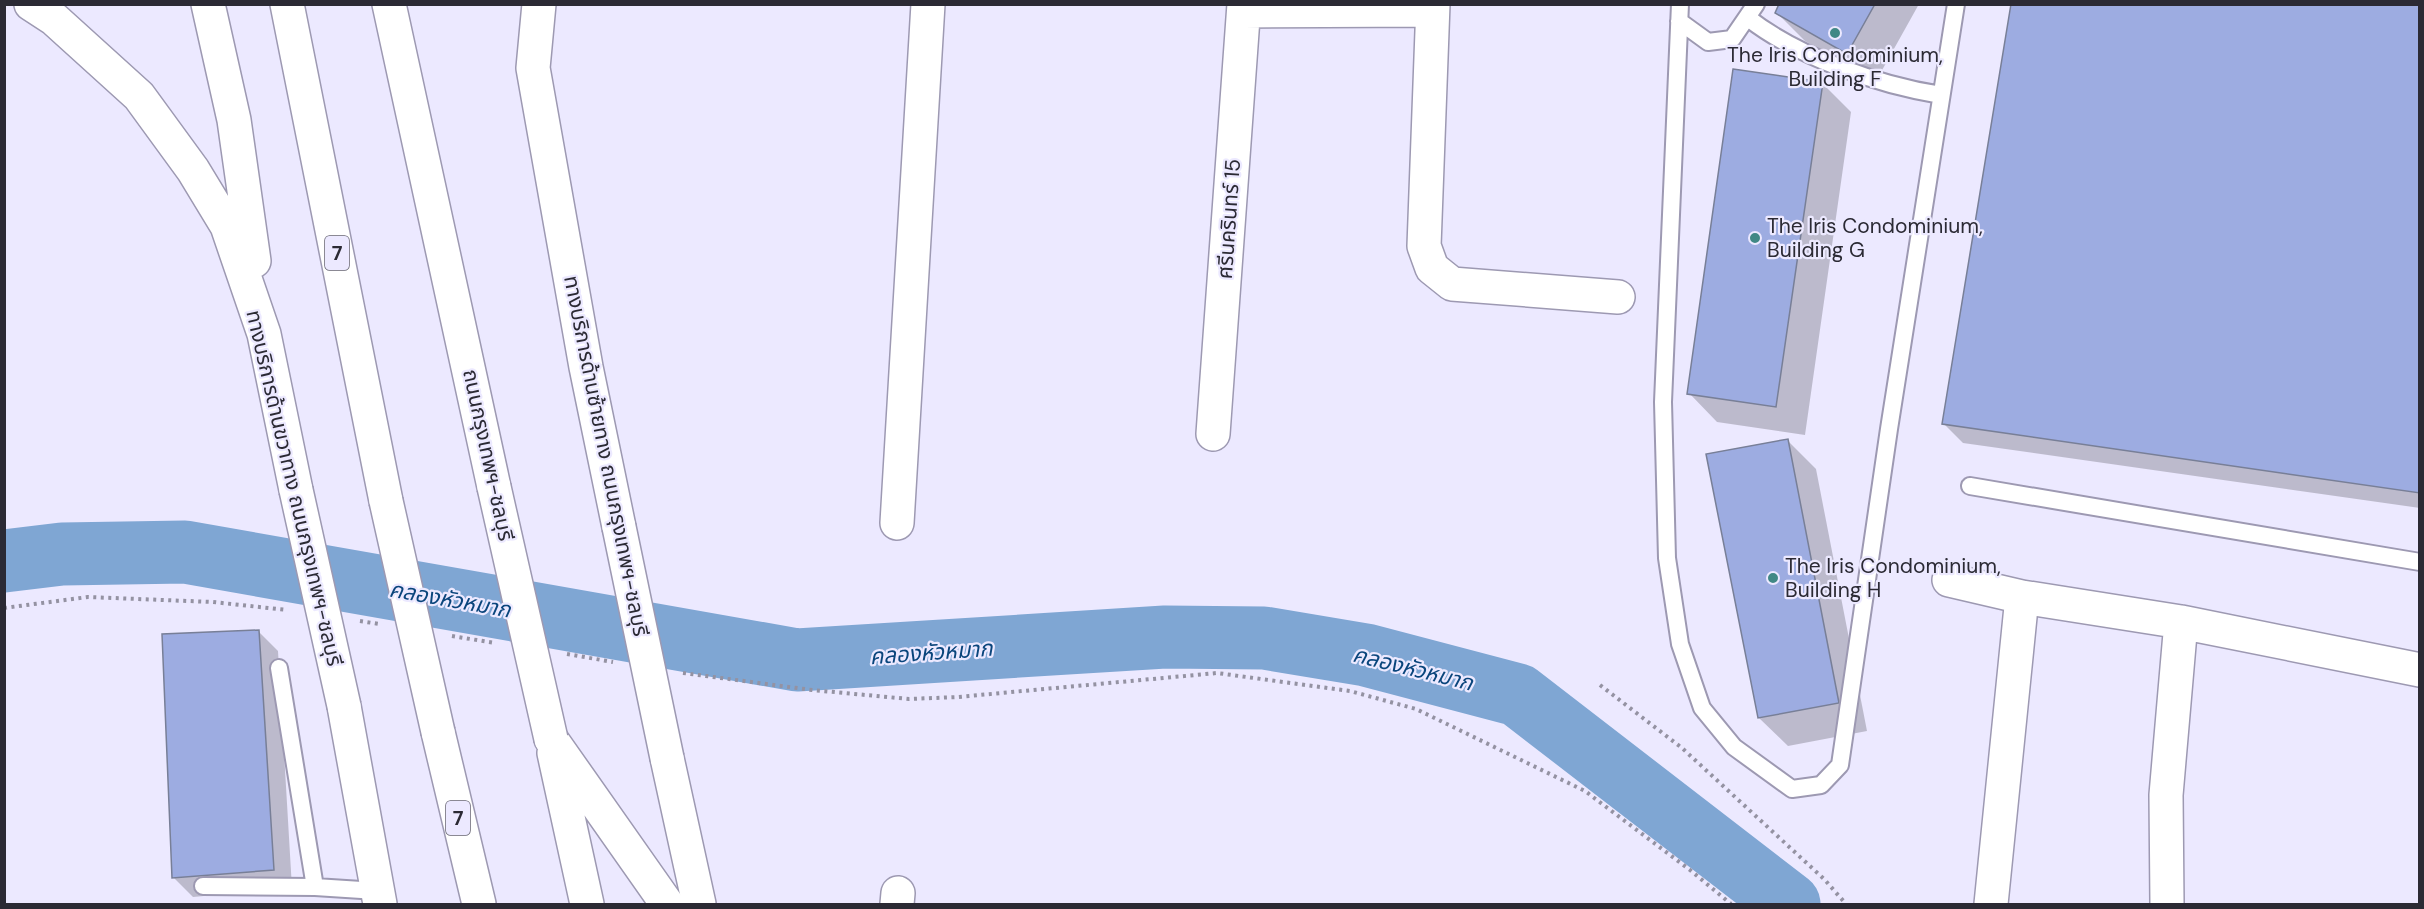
<svg xmlns="http://www.w3.org/2000/svg" width="2424" height="909" font-family="'DM Sans','Noto Sans Thai',sans-serif">
<style>
.shadow{fill:#0003}
.lines{fill:none;stroke-linecap:round;stroke-linejoin:round}
.river{stroke:#7fa6d3;stroke-width:63}
.building{fill:#9dace1;stroke:#787f97;stroke-width:1.5}
.lane-casing{stroke:#9d99b2;stroke-width:20}
.street-casing{stroke:#9d99b2;stroke-width:36}
.secondary-casing{stroke:#9d99b2;stroke-width:36}
.highway-casing{stroke:#9d99b2;stroke-width:36}
.path{stroke:#9492a2;stroke-width:4;stroke-dasharray:3 4.5;stroke-linecap:butt}
.lane{stroke:#fff;stroke-width:16}
.street{stroke:#fff;stroke-width:33}
.secondary{stroke:#fff;stroke-width:33}
.highway{stroke:#fff;stroke-width:33}
.secondary-bridge-casing{stroke:#9d99b2;stroke-width:36;stroke-linecap:butt}
.highway-bridge-casing{stroke:#9d99b2;stroke-width:36;stroke-linecap:butt}
.secondary-bridge{stroke:#fff;stroke-width:33}
.highway-bridge{stroke:#fff;stroke-width:33}
.poi-dot{fill:#408885;stroke:#ece9ff;stroke-width:2}
.labels{text-anchor:middle;stroke-width:4.5;stroke-linejoin:round;paint-order:stroke}
.shield{fill:#ece9ff;stroke:#656371;stroke-width:1.5}
.shield-label{font-size:20px;font-weight:bold;fill:#2b2a34}
.poi-label{font-size:21px;fill:#2b2a34;stroke:#ece9ff;text-anchor:start}
.street-label{font-size:21px;fill:#2b2a34;stroke:#ece9ff}
.water-label{font-size:22px;font-style:italic;fill:#0a457c;stroke:#ece9ff}
</style>
<rect width="100%" height="100%" fill="#ece9ff"/>
<!-- shadow -->
<path class="shadow" d="M1781 4H1919L1876 81 1805 41 1777 13Z
M2420 4V508L1963 443 1944 424Z
M1822 83 1851 112 1805 435 1717 422 1689 393Z
M1787 440 1816 469 1867 731 1788 746 1759 718Z
M259 632 278 651 292 888 193 897 174 878Z"/>
<g class="lines">
<!-- river -->
<path class="river" d="M4 561 62 554 185 552 797 660 1165 637 1264 638 1366 655 1518 695 1789 904"/>
</g>
<!-- building -->
<path class="building" d="M1779 4H1875L1847 54 1775 13Z
M2011 4H2420V493L1942 424Z
M1733 69 1823 82 1776 407 1687 394Z
M1788 439 1839 703 1758 718 1706 454Z
M259 630 274 870 172 878 162 634Z"/>
<g class="lines">
<!-- lane casing -->
<g class="lane-casing">
<path id="lane" d="M1680 4 1663 402 1667 558 1680 644 1702 708 1734 747 1792 789 1821 785 1840 765 1889 429 1956 4
M1748 18C1798 57 1878 85 1941 95
M1679 21 1708 42 1732 39 1756 4
M1970 486 2420 562
M279 668 315 887
M203 886 315 887 377 891"/>
</g>
<!-- street casing -->
<g class="street-casing">
<path id="street" d="M1433 4 1424 246 1432 268 1452 284 1618 297
M1244 11 1432 10
M1213 434 1244 4
M897 523 928 4
M1949 580 2022 597 2181 622 2420 670
M897 904 898 893
M1991 904 2022 597
M2167 904 2166 795 2181 622"/>
</g>
<!-- secondary casing -->
<g class="secondary-casing">
<path id="secondary" d="M31 4 54 19 139 96 193 170 227 226 264 334 296 490
M208 4 234 120 254 261
M539 4 533 68 586 367 619 527
M344 706 380 904
M667 758 699 904"/>
</g>
<!-- highway casing -->
<g class="highway-casing">
<path id="highway" d="M287 4 386 501
M389 4 494 487
M438 732 479 904
M551 739 667 904
M554 753 587 904"/>
</g>
<!-- path -->
<path class="path" d="M4 608 88 597 213 602 287 610
M360 621 379 624
M452 636 495 643
M567 654 613 662
M683 673 812 690 909 699 958 697 1217 673 1350 691 1416 709 1585 791 1690 870 1731 904
M1600 685 1682 748 1824 879 1846 904"/>
<!-- lane -->
<use href="#lane" class="lane"/>
<!-- street -->
<use href="#street" class="street"/>
<!-- secondary -->
<use href="#secondary" class="secondary"/>
<!-- highway -->
<use href="#highway" class="highway"/>
<!-- secondary-bridge casing -->
<g class="secondary-bridge-casing">
<path id="secondary-bridge" d="M296 490 344 706
M619 527 667 758"/>
</g>
<!-- highway-bridge casing -->
<g class="highway-bridge-casing">
<path id="highway-bridge" d="M494 487 551 739
M386 501 438 732"/>
</g>
<!-- secondary-bridge -->
<use href="#secondary-bridge" class="secondary-bridge"/>
<!-- highway-bridge -->
<use href="#highway-bridge" class="highway-bridge"/>
</g>
<!-- markers -->
<g class="poi-dot">
<circle cx="1835" cy="33" r="6"/>
<circle cx="1755" cy="238" r="6"/>
<circle cx="1773" cy="578" r="6"/>
</g>
<g class="labels">
<!-- shield labels -->
<g class="shield">
<rect x="325" y="236" width="24" height="34" rx="4.5"/>
<rect x="446" y="801" width="24" height="34" rx="4.5"/>
</g>
<g class="shield-label">
<text x="337" y="260">7</text>
<text x="458" y="825">7</text>
</g>
<!-- poi labels -->
<g class="poi-label">
<text x="1835" y="62" text-anchor="middle">The Iris Condominium,<tspan x="1835" dy="24">Building F</tspan></text>
<text x="1767" y="233">The Iris Condominium,<tspan x="1767" dy="24">Building G</tspan></text>
<text x="1785" y="573">The Iris Condominium,<tspan x="1785" dy="24">Building H</tspan></text>
</g>
<!-- street labels -->
<g class="street-label">
<text transform="translate(1229 219) rotate(-86)" y="7">ศรีนครินทร์ 15</text>
<text transform="translate(488 455) rotate(78)" y="7">ถนนกรุงเทพฯ-ชลบุรี</text>
<text transform="translate(606 456) rotate(79)" y="7">ทางบริการด้านซ้ายทาง ถนนกรุงเทพฯ-ชลบุรี</text>
<text transform="translate(294 488) rotate(77)" y="7">ทางบริการด้านขวาทาง ถนนกรุงเทพฯ-ชลบุรี</text>
</g>
<!-- water labels -->
<g class="water-label">
<text transform="translate(450 599) rotate(10)" y="8">คลองหัวหมาก</text>
<text transform="translate(931 652) rotate(-4)" y="8">คลองหัวหมาก</text>
<text transform="translate(1413 668) rotate(14)" y="8">คลองหัวหมาก</text>
</g>
</g>
<!-- border -->
<rect width="2424" height="909" fill="none" stroke="#2b2a34" stroke-width="12"/>
</svg>
